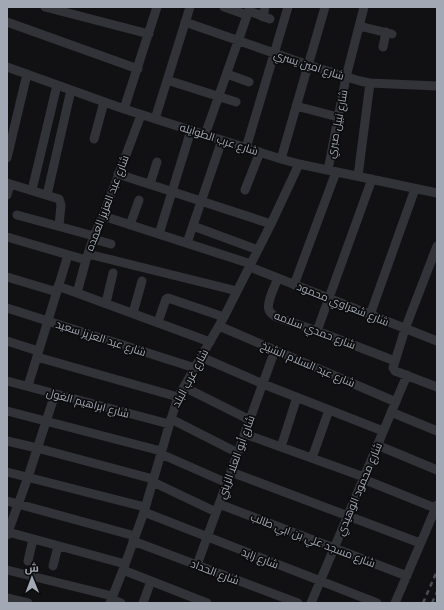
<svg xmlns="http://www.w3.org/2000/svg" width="444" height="610" font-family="'Noto Sans',Cairo,sans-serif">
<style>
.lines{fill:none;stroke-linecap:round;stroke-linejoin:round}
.minor{stroke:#323338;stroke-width:9}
.rail{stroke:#494b51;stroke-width:2.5;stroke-dasharray:5 4;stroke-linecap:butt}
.labels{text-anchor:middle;stroke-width:3.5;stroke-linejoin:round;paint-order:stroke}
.street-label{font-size:11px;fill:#a2a8b4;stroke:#0c0c0e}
</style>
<rect width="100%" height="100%" fill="#111113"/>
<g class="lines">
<!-- minor -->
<path class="minor" d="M45 7 149 34
M224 7 247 15
M249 11 270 19
M263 17 265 7
M7 22 138 69
M185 22 308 65 360 81 370 83 437 86
M359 26 392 34
M383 47 386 32
M7 67 124 109 281 159 299 164 437 193
M227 74 249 82
M167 80 236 102
M296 106 338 117
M124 109 157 7
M155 119 190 7
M205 135 250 7
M94 139 104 102
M246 148 288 7
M7 158 27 74
M281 159 325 7
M328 170 346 77 364 7
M118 174 271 224
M358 176 370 83
M7 183 59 199 61 205 59 226
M150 184 157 162
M32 190 57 85
M245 190 260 152
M7 195 10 184
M47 195 71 90
M17 215 94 236
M103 216 251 264
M130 225 139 200
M193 226 258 250
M159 234 191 130
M7 237 86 260
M93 239 111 244
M187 243 222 140
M437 246 405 329 393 368 395 371 437 387
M88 254 237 291
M250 267 437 341
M7 277 57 292
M278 278C275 286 266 303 269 310 270 313 273 315 276 317L317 331 395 361
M294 285 336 172
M58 286 210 342
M77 293 86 260 94 236 103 216 141 115
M106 303 113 273
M7 308 195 368
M133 313 142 281
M370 315 415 189
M158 322 166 299 168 298 224 317
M219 326 396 402
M317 331 372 179
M7 341 38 351
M37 357 178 397
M201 357 263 384 383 431
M7 381 169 424
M28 386 68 255
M184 387 250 420
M7 411 161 451
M391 412 437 431
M171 419 238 453
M245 434 364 477
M7 441 37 448 153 479
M377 445 437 470
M281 447 297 397
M161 454 227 483
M312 458 329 410
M7 472 145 507
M231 472 420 543
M363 479 435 508
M153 482 216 512
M7 501 135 536
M219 504 407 576
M144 512 377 603
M8 532 125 564
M7 535 28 477 55 394
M133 541 298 603
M28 561 33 539
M197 565 275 350
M53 566 58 546
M7 570 112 596
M123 570 207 603
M7 598 28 603
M111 599 121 603
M110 603 123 570 144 512 171 419 178 397 224 317 271 224 299 164
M143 603 151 581
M311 603 407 375
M395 603 437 505"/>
<!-- rail -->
<path class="rail" d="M423 603 437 571
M432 603 437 592"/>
</g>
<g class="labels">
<!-- street labels -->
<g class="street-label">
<text transform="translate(309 65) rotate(18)" y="4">شارع امين يسري</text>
<text transform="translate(337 124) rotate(-79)" y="4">شارع نبيل صبري</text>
<text transform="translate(219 139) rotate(18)" y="4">شارع عرب الطوايله</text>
<text transform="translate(107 203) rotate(-69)" y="4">شارع عبد العزيز العمده</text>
<text transform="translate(343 304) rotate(22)" y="4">شارع شعراوي محمود</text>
<text transform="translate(315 330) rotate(21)" y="4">شارع حمدي سلامه</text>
<text transform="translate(101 338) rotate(18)" y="4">شارع عبد العزيز سعيد</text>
<text transform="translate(308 364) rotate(23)" y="4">شارع عبد السلام الشيخ</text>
<text transform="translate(190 378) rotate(-62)" y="4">شارع غرب البلد</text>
<text transform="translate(88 403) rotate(15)" y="4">شارع ابراهيم الغول</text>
<text transform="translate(236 457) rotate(-70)" y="4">شارع أبو العلا الزيني</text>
<text transform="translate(359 489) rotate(-67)" y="4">شارع محمود الوهيدي</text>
<text transform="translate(313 540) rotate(21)" y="4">شارع مسجد علي بن ابي طالب</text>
<text transform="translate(260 558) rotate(21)" y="4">شارع زايد</text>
<text transform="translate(215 572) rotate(21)" y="4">شارع الحداد</text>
</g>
</g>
<!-- border -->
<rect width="444" height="610" fill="none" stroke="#a2a8b4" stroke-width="16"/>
<!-- north arrow -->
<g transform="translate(32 578) rotate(359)" stroke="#0c0c0e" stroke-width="3" paint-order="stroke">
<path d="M0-3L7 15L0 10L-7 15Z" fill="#a2a8b4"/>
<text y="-6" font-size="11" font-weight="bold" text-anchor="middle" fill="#a2a8b4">ش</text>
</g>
</svg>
